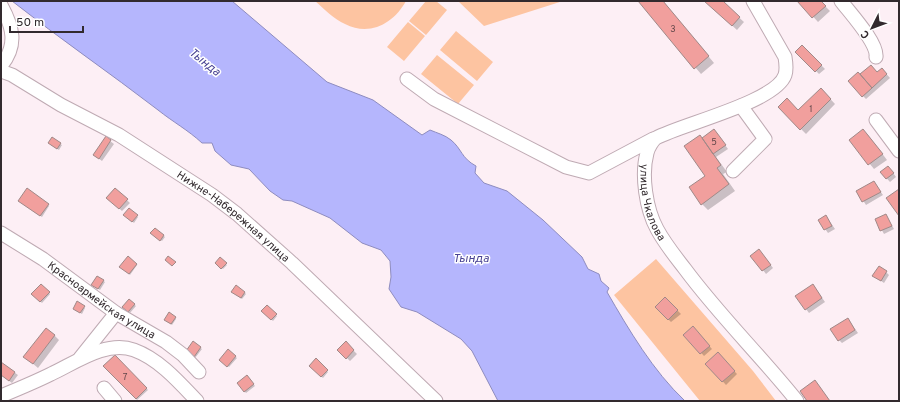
<svg xmlns="http://www.w3.org/2000/svg" width="900" height="402" font-family="Overpass,sans-serif">
<style>
.green{fill:#fdc4a1}
.water{fill:#b5b6fd;stroke:#8e8cbf}
.shadow{fill:#0003}
.building{fill:#f19f9d;stroke:#a08988}
.lines{fill:none;stroke-linecap:round;stroke-linejoin:round}
.minor-casing{stroke:#bfaab3;stroke-width:15}
.minor{stroke:#fff;stroke-width:13}
.labels{text-anchor:middle;stroke-width:3;stroke-linejoin:round;paint-order:stroke}
.number-label{font-size:9px;fill:#62474a}
.street-label{font-size:11px;fill:#322a2e;stroke:#fff}
.water-label{font-size:12px;font-style:italic;fill:#484293;stroke:#fff}
</style>
<rect width="100%" height="100%" fill="#fdeff5"/>
<!-- green -->
<path class="green" d="M315 1H406C394 23 370 37 345 24 334 19 324 9 315 1Z
M426 1H436L447 10 426 35 409 21Z
M458 1H563L484 26Z
M408 22 425 36 404 61 387 47Z
M456 31 493 62 477 81 440 50Z
M437 55 474 85 458 104 421 74Z
M656 259 753 371 776 401H700L614 295Z"/>
<!-- water -->
<path class="water" d="M12 1H232L327 82 373 100 422 135 430 130C437 133 445 135 451 140 462 149 461 158 476 166L475 173 484 183 507 191 543 220 582 257 588 269 599 274 601 281 609 288 607 292C629 330 653 371 685 401H498L472 351 461 339 417 312 401 307 389 289 391 277 390 261 381 250 362 243 330 218 292 201 283 200 270 191 249 169 231 165 215 151 212 143H202C188 130 173 122 158 110 110 73 60 39 12 1Z"/>
<!-- shadow -->
<path class="shadow" d="M639 1H663L714 63 701 74Z
M705 1H721L744 22 737 30Z
M799 1H820L830 11 818 22Z
M802 46 825 69 819 74 797 52Z
M871 66 878 73 882 69 890 78 866 99 863 96 860 76Z
M821 89 835 104 806 134 779 107 798 111Z
M714 130 728 149 716 157 727 172 723 174 735 191 708 210 702 204 706 176 702 139Z
M868 135 887 160 874 169 850 140Z
M106 138 114 144 102 161 94 155Z
M60 144 62 145 59 150 51 145Z
M891 170 896 177 890 182 881 172Z
M874 182 883 195 866 205 857 191Z
M115 189 130 203 122 211 108 198Z
M20 202 48 205 49 206 42 217Z
M129 209 138 217 134 223 125 215Z
M886 215 894 229 884 234 876 219Z
M826 216 835 229 828 233 819 220Z
M155 229 165 237 162 241 152 233Z
M759 250 773 268 766 274 752 256Z
M128 257 137 265 130 275 121 267Z
M220 259 227 265 223 269 216 263Z
M886 272 889 275 884 283 874 276Z
M97 277 105 282 100 290 94 286Z
M41 285 50 294 42 303 33 294Z
M816 289 825 302 809 313 797 297Z
M244 292 246 294 242 299 234 293Z
M665 298 681 314 671 322 656 307Z
M129 300 136 306 130 313 123 307Z
M84 307 85 308 82 314 75 310Z
M267 307 277 316 273 321 263 311Z
M175 317 176 319 172 325 167 321Z
M848 319 858 333 842 343 839 340Z
M696 331 712 349 704 356 685 335Z
M54 335 59 340 38 368 25 357Z
M193 343 202 349 195 358 188 352Z
M346 343 357 354 350 361 339 350Z
M228 351 237 358 229 367 221 360Z
M115 356 148 390 137 400 105 366Z
M721 357 737 374 726 385 707 364Z
M316 360 328 372 323 378 310 366Z
M1 363 18 375 12 383 1 375Z
M247 376 255 386 246 393 238 383Z"/>
<!-- building -->
<path class="building" d="M638 1H663L709 56 694 69Z
M704 1H723L740 17 732 26Z
M797 1H821L826 6 812 18Z
M802 45 822 65 815 72 795 52Z
M871 65 877 72 882 68 887 74 872 88 860 74Z
M858 72 872 88 862 97 848 81Z
M821 88 831 99 800 130 778 107 787 98 798 110Z
M714 129 726 145 713 154 702 138Z
M863 129 883 154 868 165 849 140Z
M700 135 721 165 717 168 729 184 701 205 689 187 705 176 684 146Z
M106 136 111 140 99 159 93 155Z
M52 137 61 143 57 149 48 143Z
M888 166 894 173 886 179 880 172Z
M874 181 881 192 862 202 856 191Z
M27 188 49 204 40 216 18 201Z
M115 188 128 199 119 209 106 198Z
M899 189V216L886 198Z
M129 208 138 215 132 222 123 215Z
M886 214 892 226 880 231 875 219Z
M826 215 832 226 824 230 818 220Z
M155 228 164 235 160 241 150 233Z
M759 249 771 265 762 271 750 256Z
M128 256 137 264 129 274 119 267Z
M168 256 176 262 172 266 165 260Z
M220 257 227 263 221 269 215 263Z
M879 266 887 271 881 281 872 276Z
M97 276 104 280 98 289 91 285Z
M41 284 50 292 40 302 31 294Z
M813 284 822 298 805 310 795 296Z
M236 285 245 292 241 298 231 292Z
M665 297 678 310 668 320 655 307Z
M129 299 135 304 128 312 122 307Z
M77 301 85 306 80 313 73 309Z
M267 305 277 314 271 320 261 311Z
M169 312 176 317 171 324 164 320Z
M848 318 855 330 838 341 830 329Z
M693 326 710 346 700 354 683 335Z
M46 328 55 335 33 364 23 357Z
M193 341 201 347 194 357 186 351Z
M346 341 354 350 346 359 337 350Z
M228 349 236 356 227 367 219 360Z
M718 352 735 371 722 382 705 364Z
M115 355 147 388 136 399 103 366Z
M316 358 328 370 321 377 309 366Z
M1 362 15 372 9 381 1 375Z
M247 375 254 384 244 392 237 383Z
M815 380 830 401H807L800 391Z"/>
<g class="lines">
<!-- minor casing -->
<g class="minor-casing">
<g id="minor">
<path id="s1" d="M753 1 785 57C786 63 787 69 785 75 776 102 682 124 656 138 653 140 648 148 647 153 641 175 646 209 657 229 665 244 675 256 685 269 719 315 761 356 797 401"/>
<path d="M841 1C850 13 878 43 876 57"/>
<path d="M1 5C13 27 18 45 1 66"/>
<path id="s2" d="M1 71 12 75 61 105 119 135 212 195 237 214 292 263 436 401"/>
<path d="M407 79 434 99 566 167 589 173 653 139"/>
<path d="M876 120 899 151"/>
<path d="M733 171 765 139 741 106"/>
<path id="s3" d="M1 233 43 259 116 313 166 342 183 355 199 372"/>
<path d="M80 358 116 313"/>
<path d="M104 388 115 401"/>
<path d="M1 396C18 389 35 382 51 374 75 363 106 340 134 350 159 359 179 382 197 401"/>
</g>
</g>
<!-- minor -->
<use href="#minor" class="minor"/>
</g>
<g class="labels">
<!-- number labels -->
<g class="number-label">
<text x="673" y="32">3</text>
<text x="811" y="112">1</text>
<text x="714" y="145">5</text>
<text x="125" y="380">7</text>
</g>
<!-- street labels -->
<g class="street-label">
<text dy="4" stroke="none"><textPath href="#s1" startOffset="297">улица Чкалова</textPath></text>
<text dy="4" stroke="none"><textPath href="#s2" startOffset="275">Нижне-Набережная улица</textPath></text>
<text dy="4" stroke="none"><textPath href="#s3" startOffset="121">Красноармейская улица</textPath></text>
</g>
<!-- water labels -->
<g class="water-label">
<text transform="translate(205 62) rotate(39)" y="4">Тында</text>
<text x="471" y="262">Тында</text>
</g>
</g>
<!-- border -->
<rect width="900" height="402" fill="none" stroke="#322a2e" stroke-width="4"/>
<!-- north arrow -->
<g transform="translate(872 28) rotate(228)" stroke="#ffffff" stroke-width="3" paint-order="stroke">
<path d="M0-3L7 15L0 10L-7 15Z" fill="#322a2e"/>
<text y="-6" font-size="11" font-weight="bold" text-anchor="middle" fill="#322a2e">С</text>
</g>
<!-- scale -->
<path d="M10 26v6h73v-6" fill="none" stroke="#322a2e" stroke-width="2"/>
<text x="16" y="26" font-size="12" fill="#322a2e" stroke="#ffffff" stroke-width="3" paint-order="stroke">50 m</text>
</svg>
